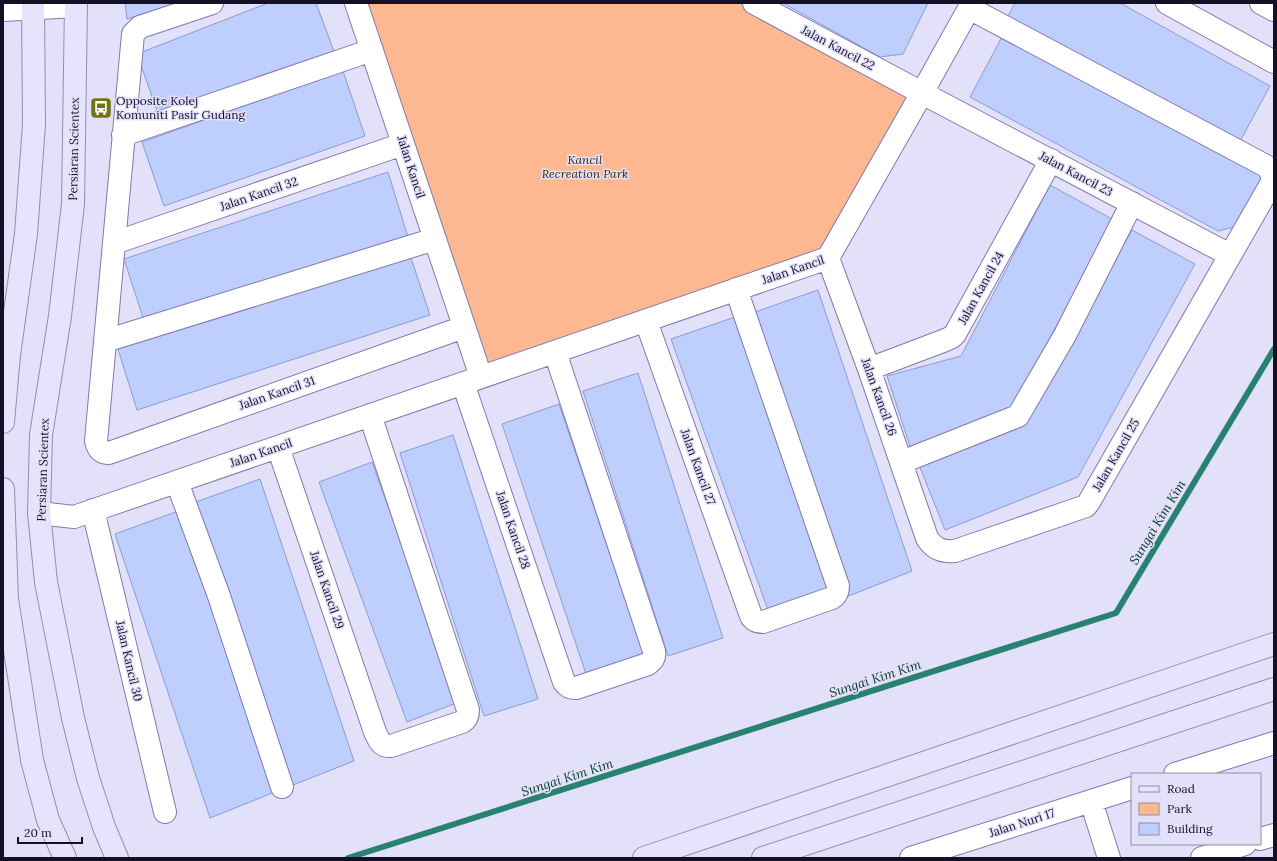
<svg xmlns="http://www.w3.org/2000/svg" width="1277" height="861" font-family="Lora,serif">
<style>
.green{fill:#feb891}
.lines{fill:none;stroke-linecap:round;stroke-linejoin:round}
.stream{stroke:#28826f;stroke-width:6}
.building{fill:#becefd;stroke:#899cd4}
.minor-casing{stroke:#8078b1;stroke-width:24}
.major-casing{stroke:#918eb1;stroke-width:24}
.minor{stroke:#fff;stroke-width:22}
.major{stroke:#e6e3fd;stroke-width:22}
.labels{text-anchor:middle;stroke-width:3;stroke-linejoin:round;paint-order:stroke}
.street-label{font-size:12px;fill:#141126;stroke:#e3e1fa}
.poi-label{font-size:12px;fill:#141126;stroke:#e3e1fa;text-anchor:start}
.park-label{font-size:12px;font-style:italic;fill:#44220d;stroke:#e3e1fa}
.water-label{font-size:13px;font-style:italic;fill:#00382a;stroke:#e3e1fa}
</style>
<rect width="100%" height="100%" fill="#e3e1fa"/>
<!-- green -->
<path class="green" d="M357 3H752L916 91 821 252 482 381Z"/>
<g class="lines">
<!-- stream -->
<path class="stream" d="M348 858 1116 613 1274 349"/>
</g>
<!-- building -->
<path class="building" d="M125 3H177L127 19Z
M268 3H316L335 54 160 119 137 54Z
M783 3H928L903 54 880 57Z
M1015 3H1120L1270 86 1238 145 1007 18Z
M1004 33 1267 174 1243 225 1218 231 970 97Z
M343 71 365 136 164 206 142 142Z
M388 172 408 237 145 324 124 259Z
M1050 185 1114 220 1008 415 911 449 887 376 961 356Z
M1132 230 1195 264 1078 477 945 530 919 465 1023 422Z
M409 252 430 315 137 410 117 346Z
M818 290 912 571 846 597 752 313Z
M738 316 835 587 769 613 671 339Z
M638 373 723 638 668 656 583 391Z
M559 404 644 655 586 674 502 424Z
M453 435 538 699 484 716 400 453Z
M372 462 459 702 407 722 319 482Z
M260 479 354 761 288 787 193 503Z
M181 510 275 792 210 818 115 534Z"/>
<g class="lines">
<!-- minor casing -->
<g class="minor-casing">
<path id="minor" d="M212 3 140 27 133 34 96 441C98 449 101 453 109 453L464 327
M356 3 481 377
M754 3 922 93 1230 255
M1167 3 1274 62
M1261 3 1274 10
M3 10 76 6
M123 135 372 50
M114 243 403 144
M828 258 869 369 927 538C934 549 942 552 955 551L1086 506 1089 502 1271 184C1273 176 1272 172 1266 166L969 8
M646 321 751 616C754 621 757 622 763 622L832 598C837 595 838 592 838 586L736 289
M105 341 435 239
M869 369 943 341 952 337 955 334 1051 160
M463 383 564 682C568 687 570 688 576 688L648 664C653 660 655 658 654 651L555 352
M278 447 375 732C379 740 381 747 391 746L462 722C467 719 468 716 468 710L370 415
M902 462 1018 416 1065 335 1132 203
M177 482 219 596 282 787
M93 510 165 812
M39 513 74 517 828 258 922 93 972 3
M1175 774 1274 743
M1091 801 1109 858
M1260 839 1274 835
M911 858 1132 788
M1202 858 1245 844"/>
</g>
<!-- major casing -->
<g class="major-casing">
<path id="major" d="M76 3 73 204 60 316 41 435 39 513 46 582 73 718 88 778 104 827 117 858
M3 422 9 355 26 234 34 124 33 3
M3 489 7 599 32 760 48 820 65 858
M644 858 1274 644
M763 858 1274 689"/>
</g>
<!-- minor -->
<use href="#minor" class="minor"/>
<!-- major -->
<use href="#major" class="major"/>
</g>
<!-- icons -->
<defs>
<g id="bus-square" transform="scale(1.15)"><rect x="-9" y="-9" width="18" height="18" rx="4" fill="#73741a" stroke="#e3e1fa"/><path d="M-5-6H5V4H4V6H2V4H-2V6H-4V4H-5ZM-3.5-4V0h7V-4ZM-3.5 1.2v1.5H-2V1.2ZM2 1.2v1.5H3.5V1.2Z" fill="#fff"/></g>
</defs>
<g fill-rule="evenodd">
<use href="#bus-square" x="101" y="108"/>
</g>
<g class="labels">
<!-- street labels -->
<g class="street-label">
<text transform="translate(838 48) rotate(28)" y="4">Jalan Kancil 22</text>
<text transform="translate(74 149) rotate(-89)" y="4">Persiaran Scientex</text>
<text transform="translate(411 167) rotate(72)" y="4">Jalan Kancil</text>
<text transform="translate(1076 174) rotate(28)" y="4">Jalan Kancil 23</text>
<text transform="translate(259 194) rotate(-19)" y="4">Jalan Kancil 32</text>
<text transform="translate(793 270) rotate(-19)" y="4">Jalan Kancil</text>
<text transform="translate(981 288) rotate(-61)" y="4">Jalan Kancil 24</text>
<text transform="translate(277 393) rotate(-19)" y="4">Jalan Kancil 31</text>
<text transform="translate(879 397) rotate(70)" y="4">Jalan Kancil 26</text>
<text transform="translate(261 453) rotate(-19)" y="4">Jalan Kancil</text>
<text transform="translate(1116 455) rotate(-60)" y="4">Jalan Kancil 25</text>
<text transform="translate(698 467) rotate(70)" y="4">Jalan Kancil 27</text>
<text transform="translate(43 470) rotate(-88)" y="4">Persiaran Scientex</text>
<text transform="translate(513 530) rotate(71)" y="4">Jalan Kancil 28</text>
<text transform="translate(327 590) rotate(71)" y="4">Jalan Kancil 29</text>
<text transform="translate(129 661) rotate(77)" y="4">Jalan Kancil 30</text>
<text transform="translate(1022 823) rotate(-18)" y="4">Jalan Nuri 17</text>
</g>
<!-- poi labels -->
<g class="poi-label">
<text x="116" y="105">Opposite Kolej<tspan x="116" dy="14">Komuniti Pasir Gudang</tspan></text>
</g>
<!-- park labels -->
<g class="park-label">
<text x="585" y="164">Kancil<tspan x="585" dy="14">Recreation Park</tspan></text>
</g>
<!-- water labels -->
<g class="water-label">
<text transform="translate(1157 522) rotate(-59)" y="5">Sungai Kim Kim</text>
<text transform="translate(875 678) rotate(-18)" y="5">Sungai Kim Kim</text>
<text transform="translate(567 777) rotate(-18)" y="5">Sungai Kim Kim</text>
</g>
</g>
<!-- border -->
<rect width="1277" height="861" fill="none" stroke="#141126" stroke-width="8"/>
<!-- legend -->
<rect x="1131" y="773" width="130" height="72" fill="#e3e1fa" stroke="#908ea5"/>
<rect x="1139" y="786" width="20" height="6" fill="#e6e3fd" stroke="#908ea5"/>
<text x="1167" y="793" font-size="12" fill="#141126">Road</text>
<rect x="1139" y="803" width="20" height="12" fill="#feb891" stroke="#908ea5"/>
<text x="1167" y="813" font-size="12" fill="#141126">Park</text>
<rect x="1139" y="823" width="20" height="12" fill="#becefd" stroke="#908ea5"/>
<text x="1167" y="833" font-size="12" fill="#141126">Building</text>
<!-- scale -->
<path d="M18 837v6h64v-6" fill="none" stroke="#141126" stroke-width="2"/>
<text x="24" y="837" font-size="12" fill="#141126" stroke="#e3e1fa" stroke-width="3" paint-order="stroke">20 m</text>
</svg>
